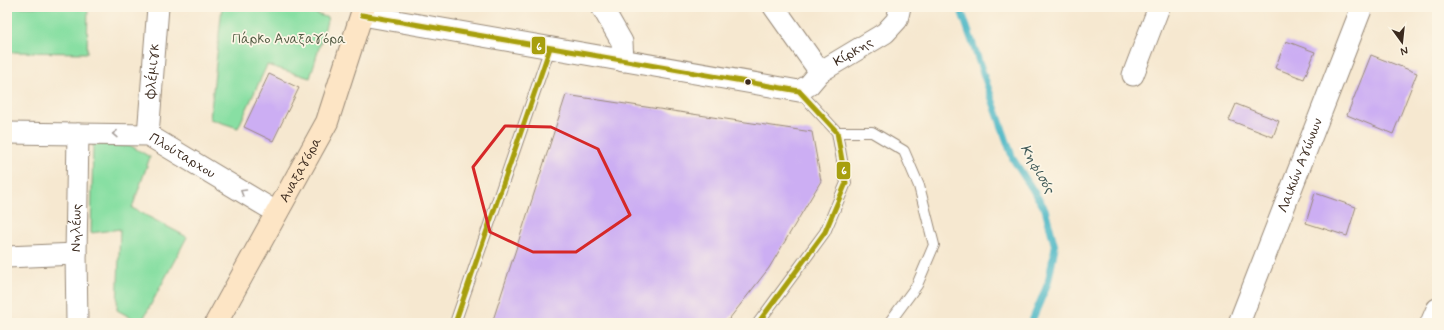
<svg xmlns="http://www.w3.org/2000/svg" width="1444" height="330" font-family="Mynerve,sans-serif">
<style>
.green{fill:#88dfa3;stroke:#628460}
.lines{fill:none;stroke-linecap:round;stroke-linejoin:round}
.stream{stroke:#4bb7c6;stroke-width:7}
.building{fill:#ccaef3}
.service-casing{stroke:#988977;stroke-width:12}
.minor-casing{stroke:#988977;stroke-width:23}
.secondary-casing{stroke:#988977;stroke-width:24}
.service{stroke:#fff;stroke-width:10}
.minor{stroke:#fff;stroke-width:21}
.secondary{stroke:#fde5c5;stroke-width:22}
.bus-1-casing{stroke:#fcf5e5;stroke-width:8}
.bus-1{stroke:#a79f0e;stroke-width:5}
.oneway{stroke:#a79f9a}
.marked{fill:none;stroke:#d62828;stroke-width:3;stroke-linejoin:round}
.bus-dot{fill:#3b2a1e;stroke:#fcf5e5;stroke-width:1.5}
.labels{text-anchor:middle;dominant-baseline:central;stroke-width:3.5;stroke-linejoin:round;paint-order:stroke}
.park-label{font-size:14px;fill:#4e573f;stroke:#fcf5e5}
.street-label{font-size:14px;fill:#3b2a1e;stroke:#fcf5e5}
.water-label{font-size:15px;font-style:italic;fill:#415b59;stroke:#fcf5e5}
.line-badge{stroke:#fcf5e5;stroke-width:1.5}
.badge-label{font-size:11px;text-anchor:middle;font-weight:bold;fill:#fff}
</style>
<rect width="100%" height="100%" fill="#fcf5e5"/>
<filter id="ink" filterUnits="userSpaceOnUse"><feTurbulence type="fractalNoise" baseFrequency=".025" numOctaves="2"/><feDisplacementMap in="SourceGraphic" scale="8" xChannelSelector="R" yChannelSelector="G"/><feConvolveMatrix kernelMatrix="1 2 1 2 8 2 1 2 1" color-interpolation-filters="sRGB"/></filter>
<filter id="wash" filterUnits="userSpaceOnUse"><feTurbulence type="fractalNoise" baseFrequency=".012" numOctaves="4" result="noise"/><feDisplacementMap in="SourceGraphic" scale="16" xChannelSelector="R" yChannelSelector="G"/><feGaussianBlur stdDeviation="0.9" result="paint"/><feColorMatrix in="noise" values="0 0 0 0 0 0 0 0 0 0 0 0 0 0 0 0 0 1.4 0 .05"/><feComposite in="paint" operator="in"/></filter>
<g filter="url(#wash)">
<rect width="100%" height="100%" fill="#f6e8d0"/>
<!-- green -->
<path class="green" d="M7,7H88L87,53L7,52Z
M222,7H298L328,18L310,78L267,65L238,128L210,119Z
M93,144L131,146L150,157L132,208L187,237L141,323L117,310L120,229L91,233Z"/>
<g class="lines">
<!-- stream -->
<path class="stream" d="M960,7L1013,159L1045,209L1055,247L1048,283L1031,323"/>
</g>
<g id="blocks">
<!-- building -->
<path class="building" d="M1286,41L1315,52L1304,79L1275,68Z
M1371,55L1417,73L1393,134L1347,115Z
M269,74L299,88L273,141L244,127Z
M566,95L812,132L821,181L769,268L726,323H492Z
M1236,104L1279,121L1273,137L1229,120Z
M1315,193L1356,207L1347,236L1306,223Z"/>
</g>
</g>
<g filter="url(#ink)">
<use href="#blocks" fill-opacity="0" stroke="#988977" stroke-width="1"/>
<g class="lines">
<defs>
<path id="service" d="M837,132H872L904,151L919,186L934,245L917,285L889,323
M455,323L550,48
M758,323L825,232L846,183L837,132L799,91"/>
<g id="minor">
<path d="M602,7L622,42L623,61"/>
<path d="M774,7L820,72"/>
<path id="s1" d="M362,15L799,91L809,85L820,72L885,33L897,20L900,7"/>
<path d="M1133,75L1159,7"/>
<path id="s2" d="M7,133L148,135L276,212"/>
<path id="s3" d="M148,135L158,7"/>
<path d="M7,257L76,254"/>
<path id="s4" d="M77,323L76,254L78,134"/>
<path id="s5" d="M1239,323L1362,7"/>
<path d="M1431,323L1437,309"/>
</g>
<g id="secondary">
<path id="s6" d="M216,323L327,122L364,7"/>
</g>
</defs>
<!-- service casing -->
<use href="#service" class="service-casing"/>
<!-- minor casing -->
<use href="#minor" class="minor-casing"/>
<!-- secondary casing -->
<use href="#secondary" class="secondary-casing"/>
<!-- service -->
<use href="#service" class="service"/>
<!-- minor -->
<use href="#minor" class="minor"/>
<!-- secondary -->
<use href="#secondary" class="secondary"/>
<defs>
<path id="bus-1" d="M362,15L799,91L837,132L846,183L825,232L758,323
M455,323L550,48"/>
</defs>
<!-- bus-1 casing -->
<use href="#bus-1" class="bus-1-casing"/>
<!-- bus-1 -->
<use href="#bus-1" class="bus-1"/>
</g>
<!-- one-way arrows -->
<defs><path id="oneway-chevron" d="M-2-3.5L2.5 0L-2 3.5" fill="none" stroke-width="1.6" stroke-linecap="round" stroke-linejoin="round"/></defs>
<g class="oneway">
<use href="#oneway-chevron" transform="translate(115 134) rotate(-179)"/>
<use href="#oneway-chevron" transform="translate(243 192) rotate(-149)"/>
</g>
</g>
<!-- marked area -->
<path class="marked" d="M505,126L551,127L598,149L630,215L576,252H533L490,232L473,167Z"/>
<!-- markers -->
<circle class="bus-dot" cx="748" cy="82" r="3.5"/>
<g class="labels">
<!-- park labels -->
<g class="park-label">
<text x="289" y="39">Πάρκο Αναξαγόρα</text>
</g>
<!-- street labels -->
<g class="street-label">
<text stroke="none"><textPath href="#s1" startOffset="511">Κίρκης</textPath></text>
<text stroke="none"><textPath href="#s3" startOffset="64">Φλέμιγκ</textPath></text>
<text stroke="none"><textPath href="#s2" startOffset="181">Πλούταρχου</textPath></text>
<text stroke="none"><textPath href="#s5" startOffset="169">Λαικών Αγώνων</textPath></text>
<text stroke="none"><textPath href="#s6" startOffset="175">Αναξαγόρα</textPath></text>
<text stroke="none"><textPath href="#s4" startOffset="95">Νηλέως</textPath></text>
</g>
<!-- water labels -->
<g class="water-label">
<text transform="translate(1037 169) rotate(60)">Κηφισός</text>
</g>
</g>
<g class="line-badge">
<rect x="531" y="36" width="15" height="19" rx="4" fill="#a79f0e"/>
<rect x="836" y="161" width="15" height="19" rx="4" fill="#a79f0e"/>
</g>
<g class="badge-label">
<text x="539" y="50">6</text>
<text x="844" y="174">6</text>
</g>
<!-- margin -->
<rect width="1444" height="330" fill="none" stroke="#fcf5e5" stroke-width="24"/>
<!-- north arrow -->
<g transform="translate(1402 42) rotate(165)" stroke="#fcf5e5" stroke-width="3" paint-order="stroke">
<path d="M0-3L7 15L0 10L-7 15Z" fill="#3b2a1e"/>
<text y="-6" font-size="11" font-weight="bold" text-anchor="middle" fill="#3b2a1e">N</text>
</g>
</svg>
